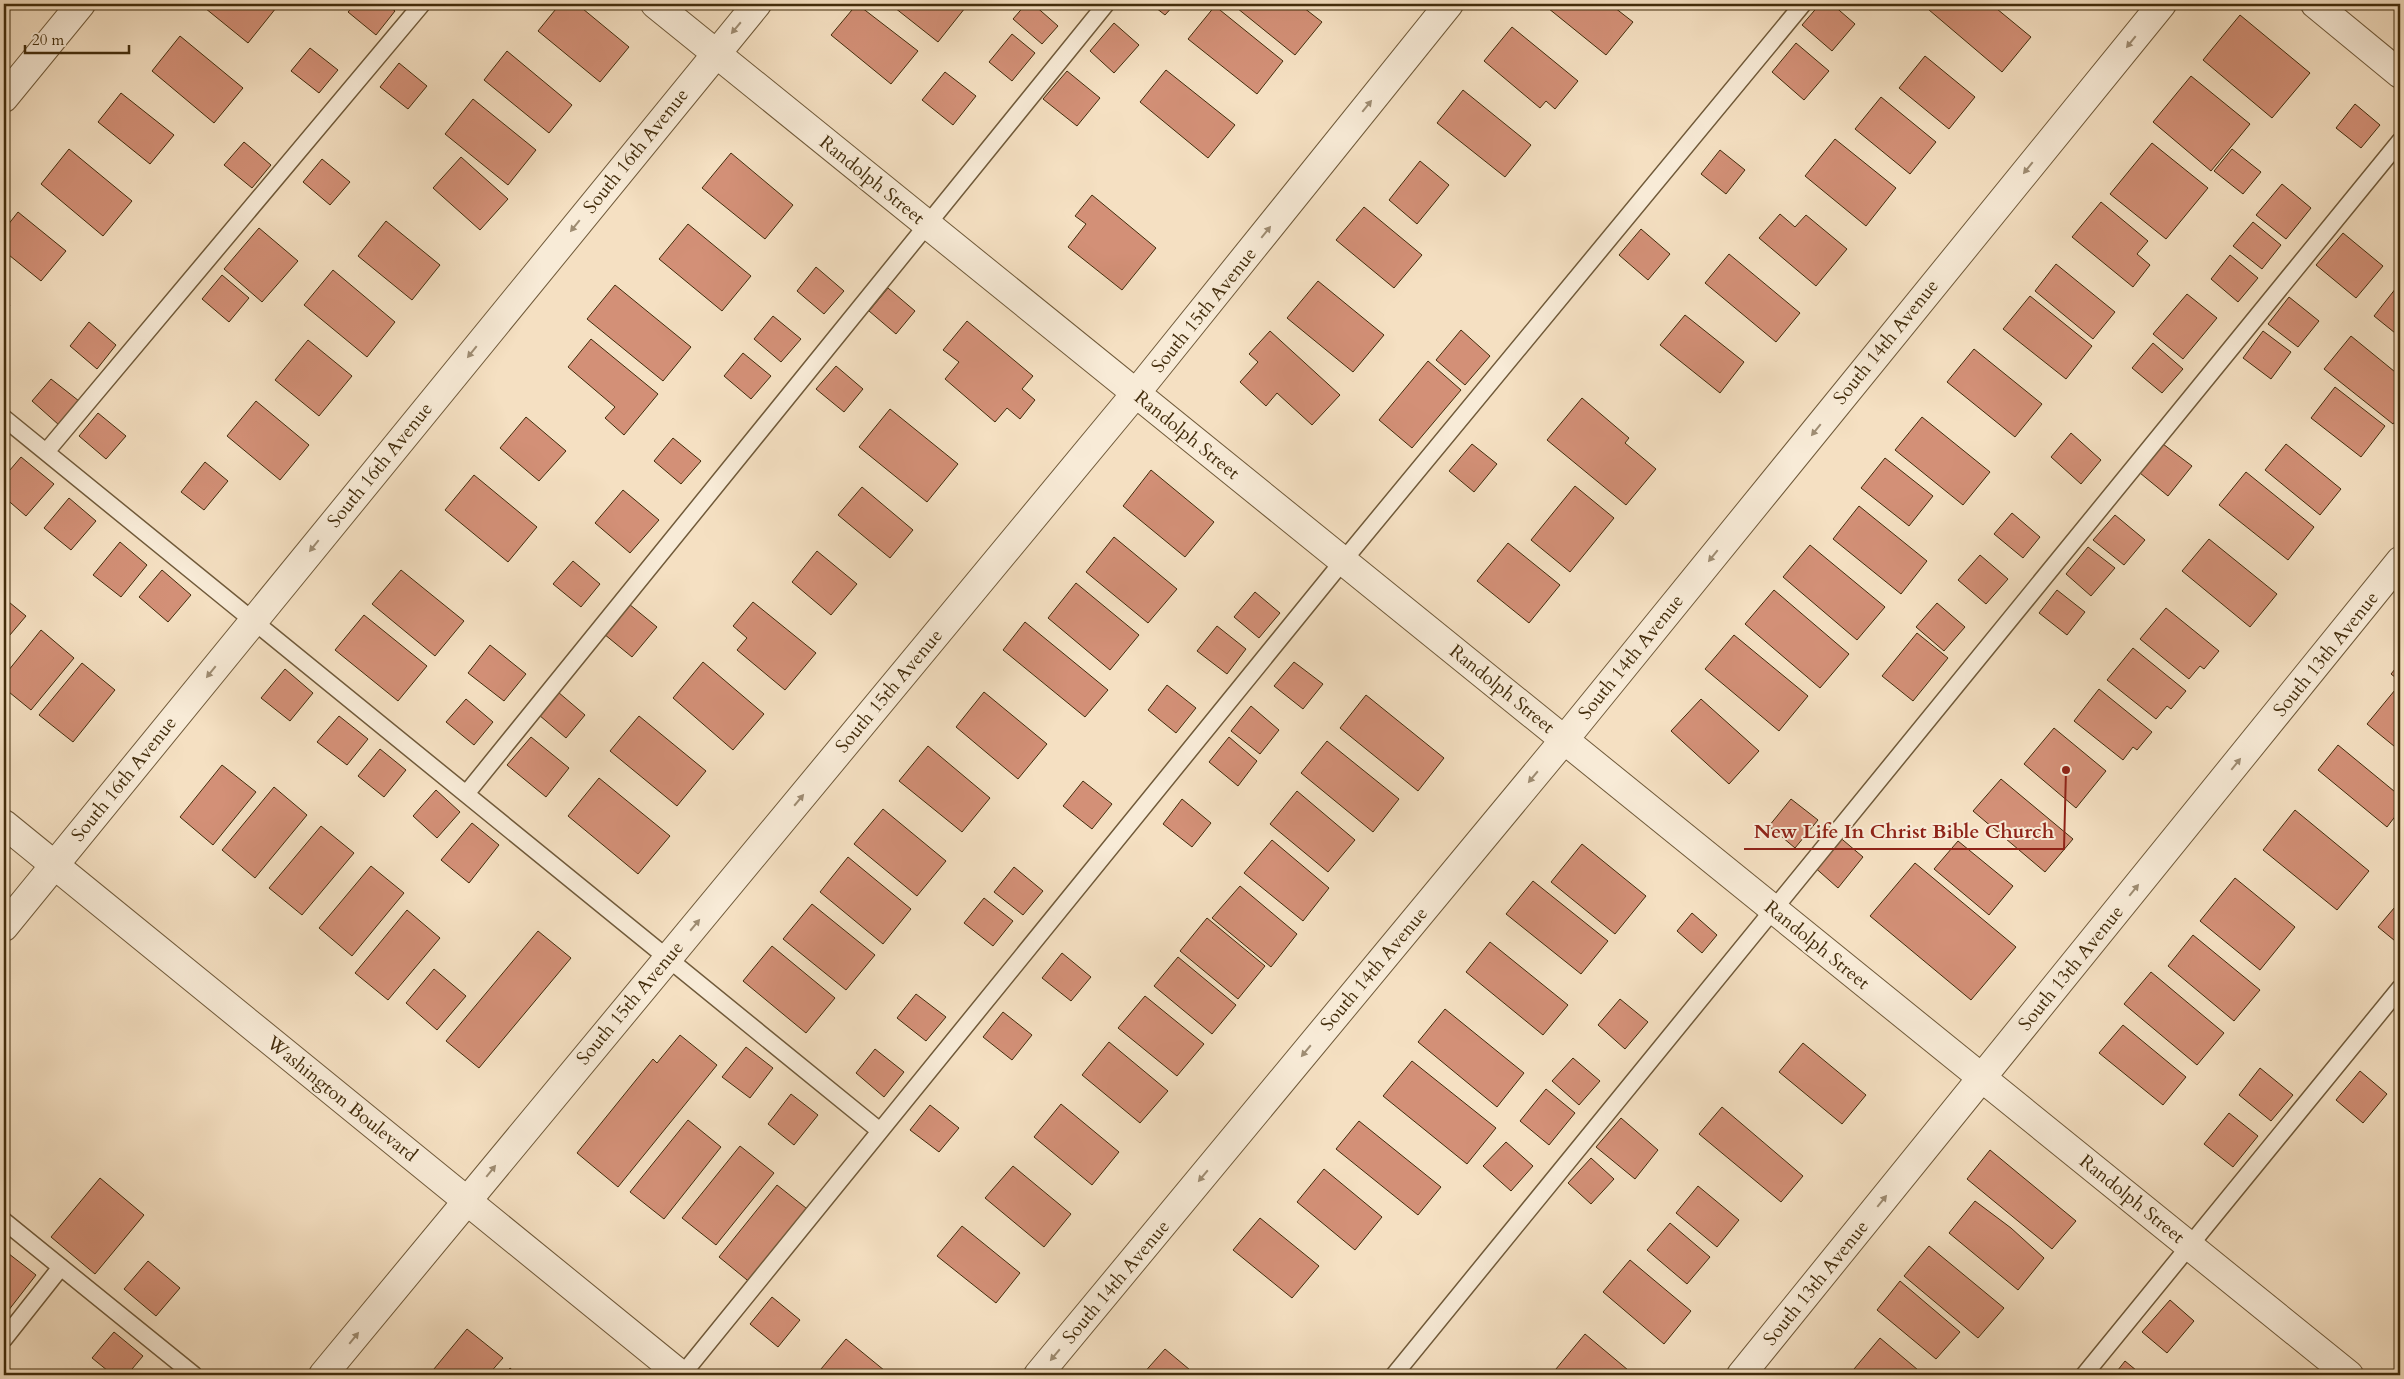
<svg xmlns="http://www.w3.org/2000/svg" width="2404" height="1379" font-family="Cardo,serif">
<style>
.building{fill:#d39077;stroke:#432d0c}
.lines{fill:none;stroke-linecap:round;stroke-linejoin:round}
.service-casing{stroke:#705a3a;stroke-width:19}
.minor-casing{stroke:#705a3a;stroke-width:30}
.tertiary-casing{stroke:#705a3a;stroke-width:30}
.service{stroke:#f8ebd7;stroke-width:16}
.minor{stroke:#f8ebd7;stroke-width:28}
.tertiary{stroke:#f8ebd7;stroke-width:28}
.oneway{fill:#9e8c72}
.labels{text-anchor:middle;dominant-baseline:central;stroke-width:4;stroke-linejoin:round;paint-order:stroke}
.street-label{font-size:19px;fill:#432d0c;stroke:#f8ebd7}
.leader{fill:none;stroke:#8f2418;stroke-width:2}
.callout-dot{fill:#8f2418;stroke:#f8ebd7;stroke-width:2}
.callout-label{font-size:20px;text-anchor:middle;font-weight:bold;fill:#8f2418;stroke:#f8ebd7;stroke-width:4;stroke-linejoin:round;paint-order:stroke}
</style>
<rect width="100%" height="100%" fill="#f5e0c2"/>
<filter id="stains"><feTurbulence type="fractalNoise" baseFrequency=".004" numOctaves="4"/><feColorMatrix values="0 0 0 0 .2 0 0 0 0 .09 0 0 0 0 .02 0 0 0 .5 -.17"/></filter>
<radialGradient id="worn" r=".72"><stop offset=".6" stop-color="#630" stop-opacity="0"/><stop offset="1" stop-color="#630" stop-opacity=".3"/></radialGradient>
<!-- building -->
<path class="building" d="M200,4H270L276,8L248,43Z
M355,4H386L395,11L376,35L348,12Z
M560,4H577L629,47L600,82L538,31Z
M857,4L918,51L891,84L831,35Z
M890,4H959L965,8L938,42Z
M1026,4H1033L1058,26L1042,44L1013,19Z
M1151,4H1175L1165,15Z
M1232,4H1299L1322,22L1295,55Z
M1543,4H1610L1633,22L1606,55Z
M1820,4H1832L1855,24L1832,51L1802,25Z
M1922,4H1991L2031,37L2002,72Z
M1215,6L1283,61L1257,94L1188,39Z
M2240,15L2310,73L2272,118L2203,60Z
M1114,23L1139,45L1114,73L1090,51Z
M1512,27L1578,81L1555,109L1546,101L1540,108L1484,61Z
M1012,34L1035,53L1012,81L989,62Z
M180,36L243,88L214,123L152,71Z
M1796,43L1829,71L1804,100L1772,72Z
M310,48L338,70L319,93L291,71Z
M507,51L572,105L549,133L484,80Z
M1925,56L1975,97L1949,129L1899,88Z
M399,63L427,86L408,109L380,87Z
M1166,70L1235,125L1208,158L1140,102Z
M1067,71L1100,98L1077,126L1043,99Z
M945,72L976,96L953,125L922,100Z
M2191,76L2250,124L2211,171L2153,122Z
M1463,90L1531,145L1505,177L1437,123Z
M121,93L174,135L150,164L98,122Z
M1881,97L1936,142L1910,174L1855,129Z
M473,99L536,150L508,185L445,134Z
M2355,104L2380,125L2361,148L2336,128Z
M1835,139L1896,188L1866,226L1805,176Z
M244,142L271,165L252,188L224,165Z
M2152,143L2208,188L2166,239L2110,194Z
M69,149L132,201L103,236L41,184Z
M2232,149L2261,172L2243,194L2214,171Z
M1720,150L1745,170L1726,194L1701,174Z
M731,153L793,205L765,239L702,188Z
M461,157L508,199L480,230L433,188Z
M322,159L350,182L330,205L303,182Z
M1420,161L1449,185L1417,224L1389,200Z
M2282,184L2311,208L2286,239L2256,215Z
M1092,195L1156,248L1122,290L1068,247L1086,224L1075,216Z
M2101,202L2148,241L2137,254L2150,265L2133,287L2072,237Z
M1364,207L1422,255L1394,288L1336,240Z
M18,212L66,251L41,281L4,251V230Z
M1780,214L1795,227L1806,215L1847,249L1816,286L1759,238Z
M386,221L440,265L412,300L358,256Z
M2253,222L2281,245L2262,269L2233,246Z
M688,224L751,276L722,311L659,259Z
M259,228L298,261L262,302L224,269Z
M1641,229L1670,254L1648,280L1619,255Z
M2343,233L2383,266L2356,298L2316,265Z
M1729,254L1800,313L1776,342L1705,283Z
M2230,255L2258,278L2238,302L2211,279Z
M2056,264L2115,312L2093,339L2035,291Z
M816,267L844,291L824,314L797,291Z
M333,270L395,322L367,357L304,305Z
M222,275L249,298L229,322L202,299Z
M1318,281L1384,335L1353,372L1287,318Z
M2400,283V337L2374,316Z
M615,285L691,347L663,381L587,319Z
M888,288L915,311L896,334L869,311Z
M2187,294L2217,318L2183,359L2153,334Z
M2030,296L2092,346L2066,379L2003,329Z
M2289,297L2319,321L2298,347L2268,324Z
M4,300L10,305L4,313Z
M1685,315L1744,362L1720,393L1660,345Z
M773,316L801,339L781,362L754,339Z
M967,321L1033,376L1022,389L1035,400L1020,419L1007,408L995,422L945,379L959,362L943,350Z
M89,322L116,345L97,369L70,346Z
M1461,330L1490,356L1465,385L1436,360Z
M1270,331L1340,395L1312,425L1277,393L1266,406L1240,382L1258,362L1249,354Z
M2263,331L2291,352L2271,379L2243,358Z
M2351,336L2400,376V415L2393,424L2324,369Z
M591,339L658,394L624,435L605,418L615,407L568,367Z
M308,340L352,376L319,416L275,380Z
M2153,343L2183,369L2162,393L2132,368Z
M1974,349L2042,404L2015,437L1947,382Z
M743,353L771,376L751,399L724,376Z
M1428,361L1461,390L1412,448L1379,420Z
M836,366L863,389L844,412L816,389Z
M51,379L79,401L59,425L32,401Z
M2335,387L2385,426L2361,457L2311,418Z
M1582,398L1629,438L1625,443L1656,469L1626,505L1547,440Z
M256,401L309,445L280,480L227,436Z
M890,409L958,464L927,502L859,447Z
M98,413L126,436L106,459L79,436Z
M526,417L566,451L539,481L500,448Z
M1922,417L1990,472L1963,505L1895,450Z
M2071,433L2101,460L2081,484L2051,457Z
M673,438L701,461L681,484L654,461Z
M1472,444L1497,464L1474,492L1449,471Z
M2163,444L2192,466L2168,496L2140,473Z
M2286,444L2341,489L2320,515L2265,470Z
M21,457L54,484L26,516L4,497V477Z
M1885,458L1933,496L1909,526L1861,488Z
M205,462L228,481L204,510L181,492Z
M1151,470L1214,522L1185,557L1123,506Z
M2246,472L2314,527L2288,560L2219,505Z
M474,475L537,527L508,562L445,510Z
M1575,486L1614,518L1570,572L1531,540Z
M862,487L913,530L890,558L838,515Z
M623,490L659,520L630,553L595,523Z
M69,498L96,521L71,550L44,528Z
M1859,506L1927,561L1901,594L1833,539Z
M2012,513L2040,537L2023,558L1994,534Z
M2115,515L2145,540L2124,565L2093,540Z
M1114,537L1177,589L1148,623L1086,572Z
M2209,539L2277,594L2250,627L2182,571Z
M120,542L147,565L121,597L93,575Z
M1508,543L1560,585L1529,623L1477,581Z
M1810,545L1885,607L1857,640L1783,577Z
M2088,547L2115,568L2091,596L2066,574Z
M817,551L857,584L831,615L792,582Z
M1980,555L2008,579L1986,604L1958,580Z
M573,561L600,584L581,607L553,584Z
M162,570L191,595L168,622L139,597Z
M401,570L464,621L435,656L372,604Z
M1076,583L1139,635L1110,670L1048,618Z
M1774,590L1849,654L1820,688L1745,624Z
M2057,590L2085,612L2067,635L2039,613Z
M1255,592L1280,613L1259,638L1234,617Z
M4,598L26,616L4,642Z
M753,602L816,653L785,690L737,650L747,638L733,626Z
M1937,603L1965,627L1944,651L1916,627Z
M629,604L657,627L632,657L604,634Z
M2166,608L2219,651L2204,669L2200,666L2189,679L2140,639Z
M364,615L427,666L398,701L335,650Z
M1025,622L1108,690L1085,717L1003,650Z
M1217,626L1246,649L1227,674L1197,651Z
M41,630L74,658L31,710L4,688V676Z
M1917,633L1948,658L1913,701L1882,676Z
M1734,635L1808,696L1779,731L1705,669Z
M490,645L526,674L504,701L468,673Z
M2133,648L2186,691L2171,709L2167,706L2156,719L2107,680Z
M703,662L764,714L733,750L673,698Z
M1294,662L1323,684L1303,709L1274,686Z
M82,663L115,690L73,742L39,715Z
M2400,663V681L2391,674Z
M285,669L313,693L290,721L261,698Z
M1167,685L1196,708L1176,733L1148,710Z
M2099,689L2152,732L2137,750L2133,747L2123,760L2074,721Z
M2395,690L2400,695V751L2367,724Z
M558,692L585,715L566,738L539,715Z
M984,692L1047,744L1018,779L956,727Z
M1366,695L1444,758L1418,791L1340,728Z
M466,699L493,722L474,745L446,722Z
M1701,699L1759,751L1729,784L1671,731Z
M1251,706L1279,730L1260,754L1231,731Z
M339,716L368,739L347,765L317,742Z
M639,716L706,771L677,806L610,751Z
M2054,728L2106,771L2076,808L2024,764Z
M531,737L569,768L546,797L507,765Z
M1229,737L1257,761L1238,786L1209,762Z
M1327,741L1399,799L1373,832L1301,773Z
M2338,745L2400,796V810L2387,827L2318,770Z
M928,746L990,798L962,832L899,781Z
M380,749L406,770L384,797L358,776Z
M222,765L256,792L213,845L180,817Z
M599,778L670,836L638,874L568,816Z
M2001,779L2073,839L2045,872L1973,811Z
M1083,781L1112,804L1092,829L1063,806Z
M274,787L307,815L255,878L222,850Z
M436,790L460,812L437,838L413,816Z
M1297,791L1355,840L1328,872L1270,824Z
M1182,799L1211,823L1192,847L1163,824Z
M1791,799L1818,820L1795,848L1769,826Z
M883,809L946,861L917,896L854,844Z
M2295,810L2369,871L2337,910L2263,850Z
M472,823L499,845L469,883L441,860Z
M321,826L354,853L302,915L269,888Z
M1837,835L1863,857L1838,888L1812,865Z
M1272,840L1329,888L1303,921L1244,873Z
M1958,841L2013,886L1989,915L1934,869Z
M1582,844L1646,896L1615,934L1551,882Z
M848,857L911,909L883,944L820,892Z
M1915,863L2016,947L1971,1000L1870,916Z
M371,866L404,893L352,956L319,928Z
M1014,867L1043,891L1023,915L994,892Z
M2235,878L2295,927L2260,970L2200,921Z
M1533,881L1608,941L1581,974L1506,914Z
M1240,886L1297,934L1271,967L1212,918Z
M984,898L1013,921L993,946L964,923Z
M2400,901V945L2378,927Z
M812,904L875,955L846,990L783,939Z
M407,910L440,938L388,1000L355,973Z
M1692,913L1717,935L1702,953L1677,931Z
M1207,918L1265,966L1238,999L1180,951Z
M538,931L571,958L479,1068L446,1041Z
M2193,935L2260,990L2234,1021L2168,966Z
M1490,942L1568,1005L1543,1035L1466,972Z
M772,946L835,998L806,1033L743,981Z
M1062,953L1091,977L1071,1001L1042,978Z
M1178,957L1236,1005L1212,1034L1154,986Z
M434,969L466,996L437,1030L406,1003Z
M2151,972L2224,1033L2197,1065L2124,1004Z
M916,994L946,1017L926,1041L897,1018Z
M1145,996L1204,1044L1177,1076L1118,1028Z
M1620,999L1648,1022L1625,1049L1598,1025Z
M1445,1009L1524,1073L1497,1107L1418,1042Z
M1003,1012L1032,1035L1012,1060L983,1037Z
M2123,1025L2186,1077L2163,1105L2099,1053Z
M680,1035L717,1065L618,1187L577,1153L653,1059L657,1063Z
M1109,1042L1168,1091L1140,1123L1082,1075Z
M1803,1043L1866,1095L1842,1124L1779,1072Z
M746,1047L773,1068L750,1098L722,1077Z
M875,1049L904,1072L884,1097L856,1073Z
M1573,1058L1600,1081L1579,1105L1552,1081Z
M1412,1061L1496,1128L1467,1164L1383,1096Z
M2260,1068L2293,1095L2271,1121L2239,1095Z
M2360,1071L2387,1094L2363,1123L2336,1100Z
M1546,1089L1575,1113L1549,1145L1520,1121Z
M791,1094L818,1115L794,1145L768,1124Z
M1061,1104L1119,1152L1092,1185L1034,1137Z
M930,1105L959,1128L939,1152L910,1130Z
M1722,1107L1803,1176L1781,1202L1699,1134Z
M2229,1113L2258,1136L2233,1167L2204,1144Z
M1621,1118L1658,1150L1635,1179L1596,1147Z
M688,1120L721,1147L664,1219L630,1192Z
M1359,1121L1441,1187L1418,1215L1336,1149Z
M1506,1142L1533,1166L1511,1191L1483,1166Z
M740,1146L774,1173L716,1245L682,1218Z
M1990,1150L2076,1221L2052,1249L1967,1179Z
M1591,1158L1614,1179L1591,1204L1568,1183Z
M1013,1166L1071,1214L1044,1247L985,1198Z
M1324,1169L1382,1217L1355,1250L1297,1202Z
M100,1178L144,1215L95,1274L51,1237Z
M777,1185L811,1212L752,1284L719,1257Z
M1698,1186L1739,1220L1717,1247L1676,1213Z
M1975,1201L2011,1228L2044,1258L2018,1290L1949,1233Z
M1260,1218L1319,1266L1292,1298L1233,1250Z
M1670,1223L1710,1257L1687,1284L1647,1250Z
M962,1226L1020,1273L996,1303L937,1256Z
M1929,1246L2004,1308L1978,1338L1904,1276Z
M4,1250L36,1275L8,1311L4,1307Z
M1630,1260L1691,1311L1664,1344L1603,1292Z
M148,1261L180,1288L156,1316L124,1289Z
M1900,1281L1960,1332L1936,1359L1877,1310Z
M772,1297L800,1320L778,1347L750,1324Z
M2170,1300L2194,1321L2167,1353L2142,1332Z
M467,1329L503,1358L488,1375H429Z
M114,1332L143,1356L127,1375H113L92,1358Z
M1585,1334L1634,1375H1551Z
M1880,1338L1924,1375H1849Z
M846,1339L890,1375H816Z
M1165,1349L1196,1375H1142Z
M2125,1361L2142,1375H2114Z
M510,1368L518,1375H504Z"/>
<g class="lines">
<defs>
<path id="service" d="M4,418L880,1131
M46,452L422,4
M466,794L1106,4
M4,1221L194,1375
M4,1339L61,1267
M682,1375L1343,561L1803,4
M1394,1375L2400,141
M2084,1375L2400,988"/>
<path id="minor" d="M655,4L2349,1375
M2315,4L2400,74
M4,98L81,4
M4,927L757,4
M323,1375L1136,393L1449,4
M1038,1375L1564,740L2162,4
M1741,1375L2400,561"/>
<path id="tertiary" d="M4,824L681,1375"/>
</defs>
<!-- service casing -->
<use href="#service" class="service-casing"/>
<!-- minor casing -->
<use href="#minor" class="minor-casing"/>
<!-- tertiary casing -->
<use href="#tertiary" class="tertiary-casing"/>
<!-- service -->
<use href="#service" class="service"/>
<!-- minor -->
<use href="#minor" class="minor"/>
<!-- tertiary -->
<use href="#tertiary" class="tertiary"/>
</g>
<!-- one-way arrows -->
<defs><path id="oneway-solid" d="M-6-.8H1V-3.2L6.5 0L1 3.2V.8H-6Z" transform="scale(1.25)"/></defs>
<g class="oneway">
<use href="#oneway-solid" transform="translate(736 28) rotate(130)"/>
<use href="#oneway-solid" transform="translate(2131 42) rotate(129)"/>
<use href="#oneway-solid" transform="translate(1367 106) rotate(-51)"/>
<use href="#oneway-solid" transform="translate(2028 168) rotate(129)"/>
<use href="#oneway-solid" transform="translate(575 226) rotate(129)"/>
<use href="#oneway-solid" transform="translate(1266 232) rotate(-51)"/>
<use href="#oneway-solid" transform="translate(472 352) rotate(129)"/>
<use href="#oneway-solid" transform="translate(1816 430) rotate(129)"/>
<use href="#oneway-solid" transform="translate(314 546) rotate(129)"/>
<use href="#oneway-solid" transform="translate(1713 556) rotate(129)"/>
<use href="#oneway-solid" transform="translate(211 672) rotate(129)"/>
<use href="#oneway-solid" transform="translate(2236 764) rotate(-51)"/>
<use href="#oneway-solid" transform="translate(1533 777) rotate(130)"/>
<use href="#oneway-solid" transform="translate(799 800) rotate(-50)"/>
<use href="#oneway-solid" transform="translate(2134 890) rotate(-51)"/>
<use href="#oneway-solid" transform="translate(695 925) rotate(-50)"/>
<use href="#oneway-solid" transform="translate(1306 1051) rotate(130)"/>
<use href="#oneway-solid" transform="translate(491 1171) rotate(-51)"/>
<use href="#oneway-solid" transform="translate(1203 1176) rotate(130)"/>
<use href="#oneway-solid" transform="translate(1882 1201) rotate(-51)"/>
<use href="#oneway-solid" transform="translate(354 1338) rotate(-51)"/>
<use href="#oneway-solid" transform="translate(1055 1355) rotate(130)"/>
</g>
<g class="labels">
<!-- street labels -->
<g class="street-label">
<text transform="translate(636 151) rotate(-51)">South 16th Avenue</text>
<text transform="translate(872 180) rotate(39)">Randolph Street</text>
<text transform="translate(1204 310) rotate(-51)">South 15th Avenue</text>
<text transform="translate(1886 342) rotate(-51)">South 14th Avenue</text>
<text transform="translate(1187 435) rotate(39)">Randolph Street</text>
<text transform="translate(380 465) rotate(-51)">South 16th Avenue</text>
<text transform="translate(2326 654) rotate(-51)">South 13th Avenue</text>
<text transform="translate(1631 657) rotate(-51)">South 14th Avenue</text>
<text transform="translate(1502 689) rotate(39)">Randolph Street</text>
<text transform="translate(889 691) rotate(-50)">South 15th Avenue</text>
<text transform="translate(124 779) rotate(-51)">South 16th Avenue</text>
<text transform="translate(1817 945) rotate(39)">Randolph Street</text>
<text transform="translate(2071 968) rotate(-51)">South 13th Avenue</text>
<text transform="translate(1374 969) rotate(-50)">South 14th Avenue</text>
<text transform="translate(630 1003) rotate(-50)">South 15th Avenue</text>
<text transform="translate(342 1099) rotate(39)">Washington Boulevard</text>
<text transform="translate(2132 1199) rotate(39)">Randolph Street</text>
<text transform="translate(1116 1282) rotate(-50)">South 14th Avenue</text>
<text transform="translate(1816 1283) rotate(-51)">South 13th Avenue</text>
</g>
</g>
<!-- callouts -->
<path class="leader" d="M2066 770L2064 849H1744"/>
<circle class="callout-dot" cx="2066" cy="770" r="5"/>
<g class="callout-label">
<text x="1904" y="838">New Life In Christ Bible Church</text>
</g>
<!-- margin -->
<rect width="2404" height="1379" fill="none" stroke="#f5e0c2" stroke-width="20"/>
<rect x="5" y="5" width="2394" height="1369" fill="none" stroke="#432d0c" stroke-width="2.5"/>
<rect x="10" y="10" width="2384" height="1359" fill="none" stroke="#432d0c"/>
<!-- scale -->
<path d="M25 45v8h104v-8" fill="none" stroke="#432d0c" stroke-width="2.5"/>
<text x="32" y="45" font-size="15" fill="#432d0c" stroke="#f8ebd7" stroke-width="4" paint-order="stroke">20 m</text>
<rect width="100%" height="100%" filter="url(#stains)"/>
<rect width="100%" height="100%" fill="url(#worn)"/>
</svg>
